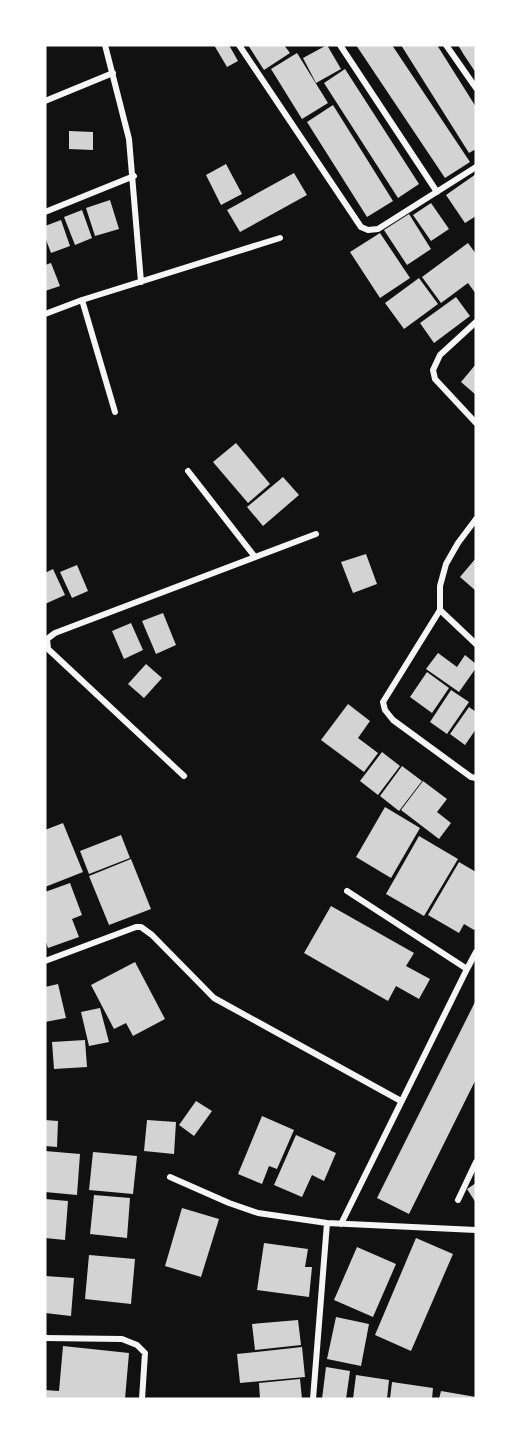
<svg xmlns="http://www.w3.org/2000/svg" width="521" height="1444" font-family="Overpass,sans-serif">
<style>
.building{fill:#d3d3d3}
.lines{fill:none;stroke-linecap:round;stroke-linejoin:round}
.minor{stroke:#f5f5f5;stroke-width:6}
</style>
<rect width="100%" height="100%" fill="#111"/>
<!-- building -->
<path class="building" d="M214,45H229L238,61L227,67Z
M248,45H284L290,53L264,70Z
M327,45L341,69L316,83L303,58Z
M356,45H392L470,162L445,178Z
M401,45H437L476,107V149L469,153Z
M458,45H476V73L464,55Z
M297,53L328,103L302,119L271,69Z
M345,69L419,184L398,198L324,83Z
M333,105L393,201L367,217L307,122Z
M69,131L93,132V150L69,149Z
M226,164L242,194L221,205L206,175Z
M294,173L307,195L240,232L227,210Z
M476,174V216L465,223L446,195Z
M110,200L119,229L95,236L86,208Z
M431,203L449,229L431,241L413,215Z
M82,210L92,238L75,245L64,217Z
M409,214L431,249L407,265L384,230Z
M61,220L70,246L51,253L45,237V226Z
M380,233L410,278L380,298L350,252Z
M468,243L476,254V294L468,283L441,303L422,277Z
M51,263L60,286L45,291V265Z
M419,278L438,304L404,329L385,303Z
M456,297L470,316L434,343L420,323Z
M476,364V395L461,382Z
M236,443L270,484L248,503L213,462Z
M283,477L299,495L263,526L247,507Z
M366,554L377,584L353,593L341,562Z
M476,558V591L460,577Z
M77,565L88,591L72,598L60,572Z
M53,569L65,595L45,604V573Z
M163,613L176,645L156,654L142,621Z
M131,623L143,650L124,659L112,631Z
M438,653L457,667L465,655L476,664V668L459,692L426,669Z
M146,664L162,678L144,698L128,684Z
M427,672L449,688L432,713L410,697Z
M451,690L469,702L447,734L430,722Z
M348,704L370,721L358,738L378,753L364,772L321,740Z
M469,707L476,712V729L465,745L450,734Z
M382,752L400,766L378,795L360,781Z
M402,766L422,781L399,811L380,796Z
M423,781L447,799L437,812L451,823L439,839L401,810Z
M385,807L420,828L391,878L356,857Z
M63,823L83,872L45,887V830Z
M121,835L130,858L89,874L80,851Z
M419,836L458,859L424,916L386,894Z
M131,859L151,909L109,925L89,876Z
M459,862L476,872V927L474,930L464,924L459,933L428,915Z
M70,883L82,915L72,919L79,937L48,948L45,939V892Z
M331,906L414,953L406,966L430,979L419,999L396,986L388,1001L304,953Z
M135,962L165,1019L133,1036L126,1023L114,1029L91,985Z
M58,984L66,1018L45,1022V987Z
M476,1000V1079L409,1214L377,1198Z
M100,1008L109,1042L89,1046L81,1012Z
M85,1040L87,1067L54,1069L52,1042Z
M196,1101L212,1111L194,1136L179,1125Z
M262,1116L294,1130L277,1169L269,1166L262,1184L238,1174Z
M45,1120L58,1121L57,1147L45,1146Z
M147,1120L176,1122L174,1154L144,1151Z
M296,1135L336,1153L324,1181L312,1175L302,1197L274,1185Z
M45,1151L80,1154L77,1195L45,1192Z
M93,1152L137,1156L133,1194L89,1190Z
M476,1183V1203L467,1189Z
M94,1195L130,1198L127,1238L90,1234Z
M45,1199L68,1201L65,1240L45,1238Z
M182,1208L219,1219L201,1277L165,1266Z
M416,1238L453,1254L411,1351L375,1335Z
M264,1243L308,1249L305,1267H312L309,1297L257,1290Z
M357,1247L396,1264L373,1317L334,1300Z
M89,1255L135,1259L131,1304L85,1299Z
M45,1276L74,1278L71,1316L45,1313Z
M336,1317L369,1324L361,1366L327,1359Z
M298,1320L301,1345L255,1350L252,1324Z
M63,1346L129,1353L125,1399H45V1390L59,1391Z
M302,1347L305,1377L240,1383L237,1354Z
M326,1367L350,1371L346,1399H322Z
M356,1375L389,1380L387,1399H353Z
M300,1379L302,1399H260L259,1383Z
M392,1382L433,1388L432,1399H390Z
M441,1391L476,1397V1399H439Z"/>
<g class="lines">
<!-- minor -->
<path class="minor" d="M105,45L129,139L141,282
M239,45L361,227L368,230L378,229L476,167
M340,45L437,192
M446,45L476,88
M45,101L113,73
M45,212L134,176
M82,300L115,412
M45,314L82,300L280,238
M476,322L440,355L433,370L435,379L476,423
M188,471L255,557
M476,519L458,543L446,564L440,586V610L383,702L385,710L393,720L471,777L476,778
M440,610L476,644
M184,776L48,649L47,639L55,633L316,534
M45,961L136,927H141L152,935L214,998L401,1101
M467,969L476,952
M170,1177L229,1203L258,1213L327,1223L476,1230
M458,1200L476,1162
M341,1224L467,969L347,891
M45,1338L122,1339L137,1345L145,1353L142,1399
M313,1399L327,1223"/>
</g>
<!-- border -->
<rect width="521" height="1444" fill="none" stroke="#ffffff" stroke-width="93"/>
</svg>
